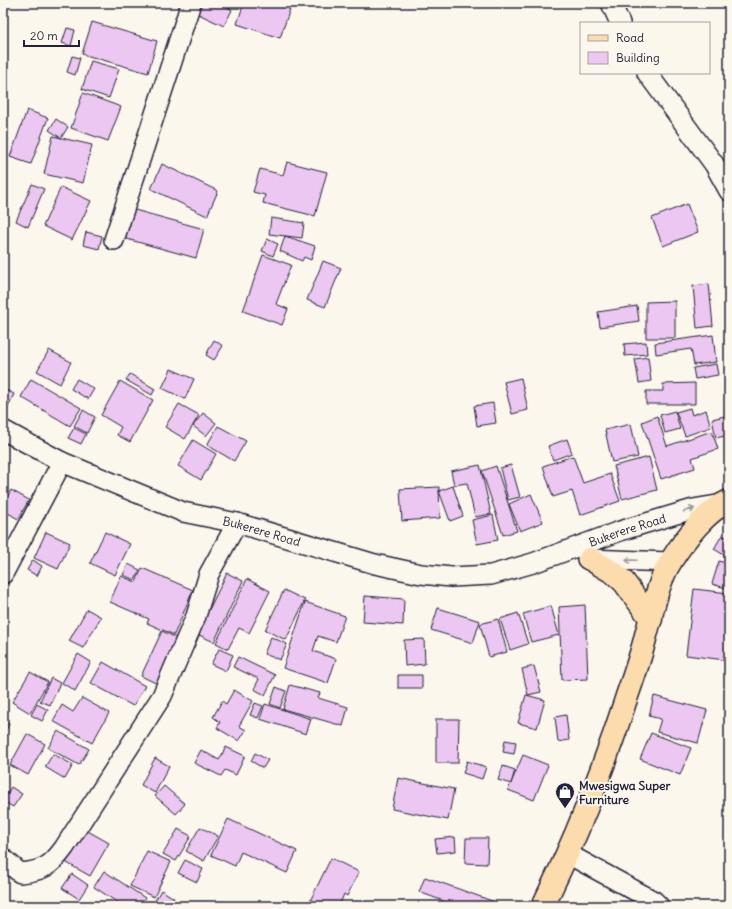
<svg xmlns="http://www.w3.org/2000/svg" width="732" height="909" font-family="Delius,sans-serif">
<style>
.building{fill:#ecc7f1;stroke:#22223b}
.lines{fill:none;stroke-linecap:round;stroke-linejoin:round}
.minor-casing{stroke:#22223b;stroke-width:22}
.major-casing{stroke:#22223b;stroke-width:25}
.minor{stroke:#fbf7ec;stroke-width:19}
.major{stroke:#fcdcac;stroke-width:22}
.oneway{stroke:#99979c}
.labels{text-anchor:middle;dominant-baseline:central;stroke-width:4;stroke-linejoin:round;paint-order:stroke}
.street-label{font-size:12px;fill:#22223b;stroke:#fbf7ec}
.poi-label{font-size:12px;font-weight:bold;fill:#22223b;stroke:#fbf7ec;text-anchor:start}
</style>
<rect width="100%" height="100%" fill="#fbf7ec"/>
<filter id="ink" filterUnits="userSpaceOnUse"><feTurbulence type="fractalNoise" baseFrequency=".025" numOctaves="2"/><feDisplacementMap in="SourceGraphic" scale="8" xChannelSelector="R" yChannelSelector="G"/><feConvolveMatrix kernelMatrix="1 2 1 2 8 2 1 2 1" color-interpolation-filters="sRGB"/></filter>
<g filter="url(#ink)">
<!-- building -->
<path class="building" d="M198,3H229L227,7L232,10L224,26L194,12Z
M244,3H272L290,9L280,38L237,24Z
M92,22L157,41L148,73L82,54Z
M67,28L75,30L71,46L62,43Z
M72,56L80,58L75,75L67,72Z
M91,61L119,69L109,98L82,89Z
M83,93L121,107L108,141L71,128Z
M27,110L48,118L31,164L10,157Z
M56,119L68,127L61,138L49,130Z
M53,136L92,145L83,183L44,174Z
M287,162L327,172L315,216L263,203L265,195L253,192L260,169L283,175Z
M162,164L218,191L207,216L151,189Z
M32,184L44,189L28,227L16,221Z
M61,187L91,201L72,240L43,226Z
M687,204L698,232L663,246L652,218Z
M131,209L204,229L196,258L123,238Z
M271,218L304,223L302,238L269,234Z
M86,232L102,236L99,249L83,245Z
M285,236L315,246L311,260L304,257L302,261L280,251Z
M267,239L278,244L273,256L262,251Z
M263,255L291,265L276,304L288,309L282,325L243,311Z
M323,261L341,268L325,307L307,300Z
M709,284L713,326L697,328L693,286Z
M675,301V338H646V302Z
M637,306L639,321L600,327L598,312Z
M713,335L716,362L694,365L691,349L656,354L655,343Z
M214,340L223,346L214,360L206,355Z
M646,342L647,354L625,356L624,344Z
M49,350L71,362L60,384L37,371Z
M648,357L651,381L639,383L635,359Z
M716,364L718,375L695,379L693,368Z
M171,369L194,379L185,399L162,388Z
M130,374L155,389L152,395L126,380Z
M521,378L528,410L512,414L504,382Z
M31,379L81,408L70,426L21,397Z
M77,379L94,389L88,399L71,389Z
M120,381L153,400L130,442L117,435L121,427L101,415Z
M695,383V404H646V391H663V384Z
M6,390L14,394L7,409L3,407V396Z
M493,403L496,423L477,426L474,406Z
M179,404L199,415L185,439L165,427Z
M690,408L692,415L706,410L711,427L685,436L676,412Z
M83,410L95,417L87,433L74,426Z
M675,411L680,429L665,433L660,415Z
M203,413L216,423L206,436L193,426Z
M729,415V435L716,438L712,419Z
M657,416L667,446L712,431L718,449L692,458L695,468L661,479L642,422Z
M631,424L638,457L612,462L605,430Z
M218,426L246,441L234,461L207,445Z
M74,428L86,434L81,444L68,438Z
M567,439L572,453L553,460L548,446Z
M193,440L216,454L201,480L178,466Z
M573,456L583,483L610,474L620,501L580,515L572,491L553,497L543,466Z
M649,457L657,490L622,499L614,466Z
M480,465L491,514L475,517L467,483L454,485L451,471Z
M511,465L520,497L508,500L500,468Z
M496,466L517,531L503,535L482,471Z
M453,486L463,516L450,521L439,491Z
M439,487L440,518L402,521L400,489Z
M11,490L29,500L18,519L3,510V504Z
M531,494L543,522L520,531L509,504Z
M493,515L498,540L477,544L472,520Z
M46,532L70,543L58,569L34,558Z
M105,532L130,544L115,575L90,563Z
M722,535L729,539V558L714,549Z
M33,560L42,566L37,576L27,570Z
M719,561L729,564V589L712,584Z
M128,564L140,570L135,580L123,575Z
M142,568L193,590L174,635L147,623L149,619L110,602L121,576L136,582Z
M227,573L243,581L214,642L197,634Z
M247,579L270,591L249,633L239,628L228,649L216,643Z
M694,589L729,593V628L725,660L686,655Z
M284,590L305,600L286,640L265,630Z
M365,596L404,599L403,625L363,622Z
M305,602L345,616L336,642L318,636L313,651L336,659L328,683L283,668Z
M585,605L588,679L562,680L559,607Z
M551,606L559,635L531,642L523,614Z
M438,608L480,621L473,643L431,630Z
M87,609L101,617L83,648L69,641Z
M518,613L528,644L510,650L500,619Z
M498,619L507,652L489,657L480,624Z
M162,631L181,640L160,685L141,676Z
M271,637L287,644L280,660L264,654Z
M424,639L425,664L405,666L404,640Z
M219,649L233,655L226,671L211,664Z
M78,654L91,662L75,691L62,683Z
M238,657L275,675L265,695L254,689L259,679L233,667Z
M103,662L145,686L133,706L91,683Z
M534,666L541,692L528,695L522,669Z
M30,672L48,682L30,713L12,702Z
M398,675H422V688H398Z
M51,678L60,683L50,705L40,701Z
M290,685L320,693L318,698L348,707L343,726L283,709Z
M276,687L286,691L280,708L270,704Z
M234,690L253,701L239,726L246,730L239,741L217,728L220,722L213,717L222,701L226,704Z
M526,695L545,700L537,728L518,723Z
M654,696L707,710L698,743L657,732L661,719L649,716Z
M82,698L109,713L92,743L53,721L62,705L73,712Z
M255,703L263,706L258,718L250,715Z
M37,704L48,710L42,721L31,715Z
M265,704L311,719L306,734L260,719Z
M566,715L569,740L558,742L555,717Z
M436,719H459L458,763H436Z
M3,721L9,724L3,736Z
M58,731L89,749L79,765L48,748Z
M651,733L691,748L680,775L640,759Z
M27,734L45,744L28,775L10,765Z
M505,740L516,742L514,754L503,752Z
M226,747L245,756L236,775L225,770L221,776L194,763L201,750L219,760Z
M255,753L268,760L263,768L251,761Z
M53,754L73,765L65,779L45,767Z
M523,755L548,765L534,800L508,790Z
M155,758L169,766L155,793L141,785Z
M467,761L486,767L482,779L463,773Z
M503,766L515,770L511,784L498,780Z
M398,778L454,789L448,820L392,809Z
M164,786L185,804L176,814L155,796Z
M11,787L22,794L13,807L3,801Z
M228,819L297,851L287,873L241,852L235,866L211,855Z
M79,826L109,843L90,876L60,859Z
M200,827L218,836L204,861L186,851Z
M178,829L191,836L176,861L163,854Z
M455,837L456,851L437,853L435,839Z
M466,838H488L487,864L465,863Z
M147,851L171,862L154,897L130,886Z
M331,858L359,872L347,896L344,894L339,906H320L310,901Z
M185,860L203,869L197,882L178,873Z
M104,871L145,898L140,906H123L94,887Z
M72,874L88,885L79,899L62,888Z
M425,877L495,902L493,906H457L419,892Z
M161,890L174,898L170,906H152Z
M598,900L610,906H595Z"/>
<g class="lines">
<defs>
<g id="minor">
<path d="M611,3L620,23"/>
<path d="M647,73L714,164L729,191"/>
<path d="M114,240L191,3"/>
<path id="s1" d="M3,430L62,462L183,512L237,523L375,564L421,574L451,577L491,575L533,563L620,531L693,509L723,504"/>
<path d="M587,559L670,562"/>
<path d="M3,574L62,462"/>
<path d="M568,854L654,901L659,906"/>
<path d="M3,858L20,873C43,871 51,866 64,848L162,696L196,616L209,574L237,523"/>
</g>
<path id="major" d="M590,559L614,573L624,582L651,619
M543,906C576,838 604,768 627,696C634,676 641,656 646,635C653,611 657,583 671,561C684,540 706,511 729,501"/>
</defs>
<!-- minor casing -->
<use href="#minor" class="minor-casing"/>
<!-- major casing -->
<use href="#major" class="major-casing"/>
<!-- minor -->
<use href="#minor" class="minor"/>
<!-- major -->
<use href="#major" class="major"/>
</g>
<!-- one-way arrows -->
<defs><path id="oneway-shaft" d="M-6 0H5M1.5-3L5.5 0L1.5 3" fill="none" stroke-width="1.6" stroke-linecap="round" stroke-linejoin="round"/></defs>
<g class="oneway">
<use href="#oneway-shaft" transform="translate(689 510) rotate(-16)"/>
<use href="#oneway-shaft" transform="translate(631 560) rotate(-178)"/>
</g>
</g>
<!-- icons -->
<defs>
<symbol id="shop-pin" viewBox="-11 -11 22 30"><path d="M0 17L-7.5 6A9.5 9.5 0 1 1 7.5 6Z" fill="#22223b" stroke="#fbf7ec"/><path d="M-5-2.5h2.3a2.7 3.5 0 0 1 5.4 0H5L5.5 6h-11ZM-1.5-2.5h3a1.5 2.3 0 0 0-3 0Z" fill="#fff"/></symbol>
</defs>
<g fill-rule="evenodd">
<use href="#shop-pin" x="554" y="781" width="22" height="30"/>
</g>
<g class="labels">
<!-- street labels -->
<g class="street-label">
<text stroke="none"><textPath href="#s1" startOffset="658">Bukerere Road</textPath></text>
<text stroke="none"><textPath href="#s1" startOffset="279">Bukerere Road</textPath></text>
</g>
<!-- poi labels -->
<g class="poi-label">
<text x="579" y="785">Mwesigwa Super<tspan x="579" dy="14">Furniture</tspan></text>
</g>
</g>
<!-- margin -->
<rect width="732" height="909" fill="none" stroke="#fbf7ec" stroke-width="16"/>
<rect x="8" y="8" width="716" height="893" fill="none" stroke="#22223b" stroke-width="1.5" filter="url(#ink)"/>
<!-- legend -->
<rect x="580" y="22" width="130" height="52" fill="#fbf7ec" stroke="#a4a2a5"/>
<rect x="588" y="35" width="20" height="6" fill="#fcdcac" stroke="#a4a2a5"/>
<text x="616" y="42" font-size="12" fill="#22223b">Road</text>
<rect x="588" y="52" width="20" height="12" fill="#ecc7f1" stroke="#a4a2a5"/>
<text x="616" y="62" font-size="12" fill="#22223b">Building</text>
<!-- scale -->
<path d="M24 40v6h55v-6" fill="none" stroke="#22223b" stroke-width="2"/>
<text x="30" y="40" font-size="12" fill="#22223b" stroke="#fbf7ec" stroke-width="3" paint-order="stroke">20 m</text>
</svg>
